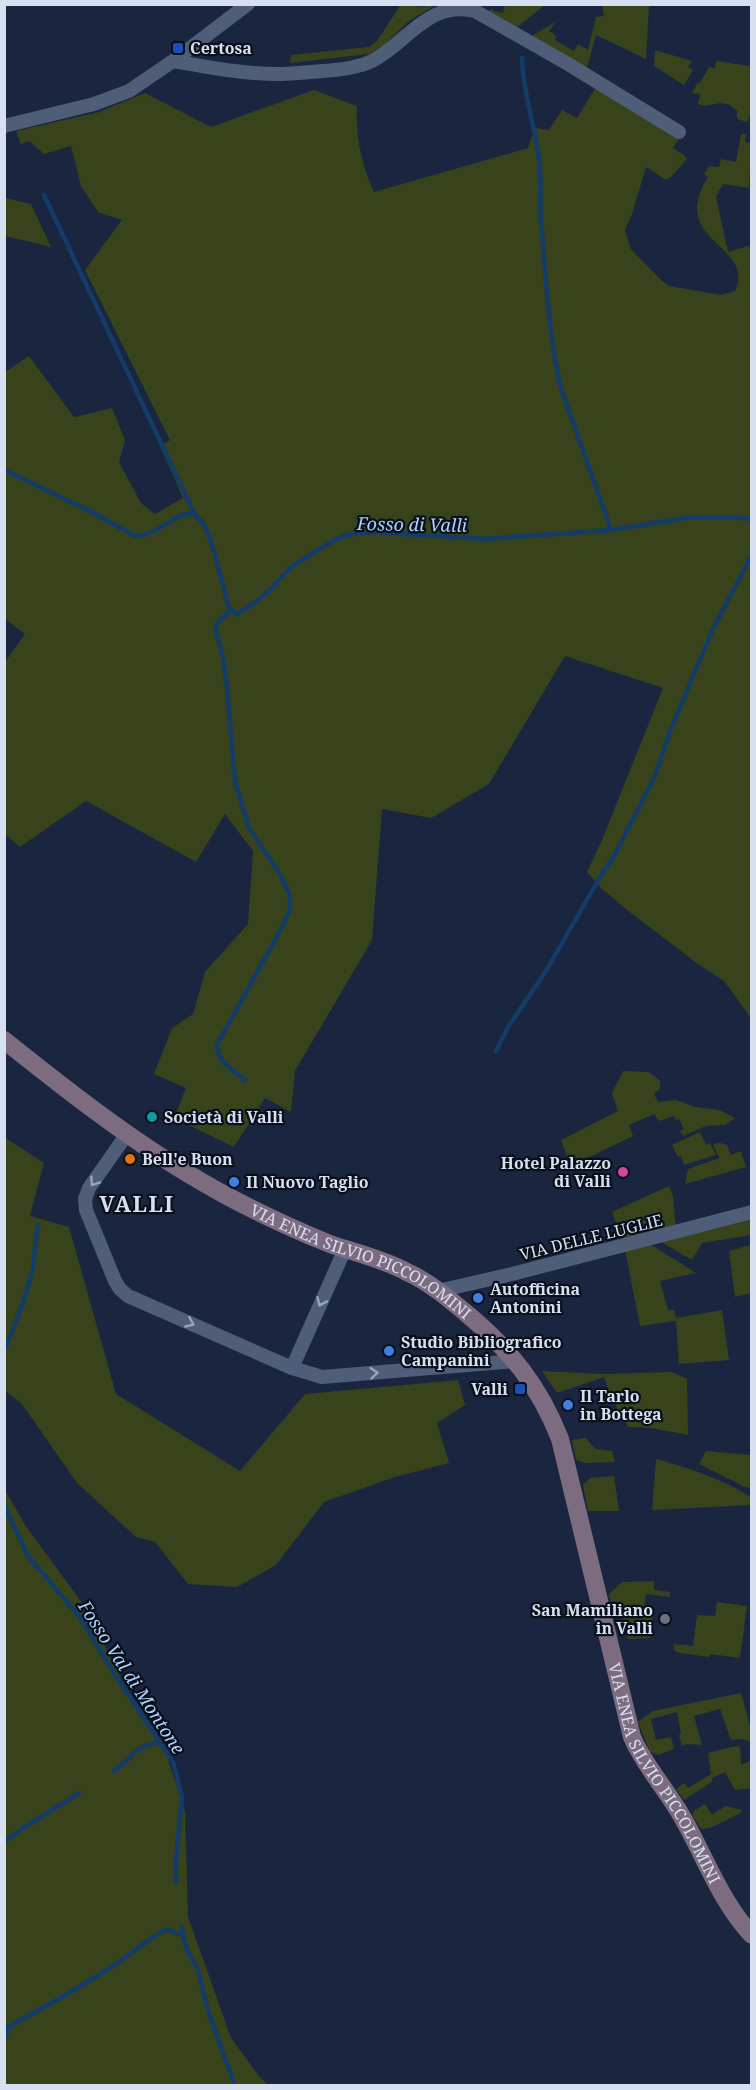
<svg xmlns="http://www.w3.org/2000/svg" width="756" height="2090" font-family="'Noto Serif',serif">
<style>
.green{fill:#38421b}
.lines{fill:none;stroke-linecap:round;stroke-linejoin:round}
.stream{stroke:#133c68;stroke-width:4.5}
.street{stroke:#4e5d78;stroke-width:14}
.secondary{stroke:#7d6b80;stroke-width:18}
.oneway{stroke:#99a5ba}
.transit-dot{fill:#1a4fb4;stroke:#0a101b;stroke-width:2}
.culture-dot{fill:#0f9aa8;stroke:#0a101b;stroke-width:2}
.food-dot{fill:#e8710a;stroke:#0a101b;stroke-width:2}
.hotel-dot{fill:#d1479c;stroke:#0a101b;stroke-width:2}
.shop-dot{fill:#3f7fe0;stroke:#0a101b;stroke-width:2}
.worship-dot{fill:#6b7280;stroke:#0a101b;stroke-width:2}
.labels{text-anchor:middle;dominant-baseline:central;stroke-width:4.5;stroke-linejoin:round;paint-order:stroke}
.poi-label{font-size:16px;font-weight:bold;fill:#d7e0f0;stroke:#0a101b;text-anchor:start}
.street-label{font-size:16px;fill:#d7e0f0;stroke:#0a101b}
.water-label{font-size:18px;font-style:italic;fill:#add1fb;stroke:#0a101b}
.district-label{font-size:22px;font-weight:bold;letter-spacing:1.5px;fill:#d7e0f0;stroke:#0a101b}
</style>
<rect width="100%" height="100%" fill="#1a263f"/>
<!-- green -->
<path class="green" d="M401,4L415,5L418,7L435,5L408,22L384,45L369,54L290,63L291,55L369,47L377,41Z
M505,5H545L516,28L488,12L493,8V11L503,13Z
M602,5H649L646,59L596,35L587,68L532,36L555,22L549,31L556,36L555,40L574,51L578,44L588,50L596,17L604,16Z
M655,50L692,61L688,67L693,70L684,85L654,66Z
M716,61L751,66V114H750L748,122L737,119V111C721,95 714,110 698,104L700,94L692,93L698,82L700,83L709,67L715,68Z
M596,87L680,137L673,148L684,155L687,159L671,177L666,180L646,167L632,214L625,230L631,249L661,280L669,286L721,295L735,291C756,243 667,243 708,177L704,174L709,166L719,167L721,159L736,162L741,134H746L745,142L751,143L749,188L723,184L716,197L728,252L752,245L751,1018L724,981L698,964L631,913L602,889L587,872L602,840L663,688L565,656L489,784L431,818L382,809L372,940L295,1071L291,1112L265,1098L234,1147L174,1118L186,1088L154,1074L172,1028L193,1014L205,972L248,924L253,851L225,814L196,862L86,801L20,847L5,834V662L25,634L5,619V372L29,356L74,417L112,408L125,440L119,462L141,503L155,514L183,498L160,446L170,440L85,270L122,220L98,212L81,186L71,146L44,154L29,141L21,144L16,131L99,112L145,93L211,127L314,90L357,106C355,135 362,166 374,192L528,148L535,128L549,130L562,110L577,118Z
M5,198L31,204L51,247L5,236Z
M623,1071L649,1072L660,1081V1089L654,1094L658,1102L676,1100L695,1107L719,1110L735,1118L725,1125L706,1126L683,1136L680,1131L684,1129L679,1119L676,1120L674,1116L659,1121L654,1114L629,1125L633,1136L579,1162H569L561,1140L618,1111L612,1093Z
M700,1132L706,1145L710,1143L716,1155L684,1165L681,1156L678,1157L672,1145Z
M4,1137L44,1163L30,1216L69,1227L116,1394L240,1471L305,1394L458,1380L465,1405L437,1423L449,1463L395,1477L324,1502L276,1565L237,1587L188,1584L155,1542L136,1537L77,1483L22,1404L5,1391Z
M720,1143L727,1145L731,1155L741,1151L746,1167L685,1184L688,1169L719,1158L713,1144Z
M669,1186L673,1196L676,1228L623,1241L612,1212Z
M751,1218V1235L702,1243L692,1260L661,1242Z
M649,1244L655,1247L696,1273L660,1281L668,1310H674L676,1318L722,1310L729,1360L679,1364L676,1321L640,1326L625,1250Z
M751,1245V1293L735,1297L729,1251Z
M542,1371L603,1374L672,1372L687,1379L688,1435L651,1428L628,1427L611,1397L604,1377L557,1393Z
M586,1438L595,1449L612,1451L615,1462L586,1463L576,1460L572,1440Z
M706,1451L751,1455V1488L745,1487L699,1464Z
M656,1459C690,1468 722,1479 751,1497V1505L652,1510Z
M614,1476L619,1511H588L583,1485L590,1478Z
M5,1490L25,1525L85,1607L130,1696L167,1756L185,1811L188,1917L231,2038L259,2076L268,2085H5Z
M654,1581V1590L670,1592V1597L646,1594L644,1610L653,1612L650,1638L628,1639L623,1620L613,1609L609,1594L622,1582Z
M717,1602L747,1606L740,1658L710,1654L709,1657L680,1653L674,1650V1644L693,1646L697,1615L715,1616Z
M741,1693L751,1729V1742L743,1739L731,1740L720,1709L694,1716L702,1745L687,1744L682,1746L679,1735L681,1734L677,1712L651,1719L656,1740L671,1737L674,1749L658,1755L650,1752L638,1722L653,1711Z
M740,1746L741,1765L750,1761L751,1756V1788L735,1790L725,1772L712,1778V1782L684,1800L676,1789L684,1783L688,1788L711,1774L708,1753L731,1747Z
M705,1804L712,1815L725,1806L742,1810L741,1813L710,1828L701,1829L692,1815L695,1810Z"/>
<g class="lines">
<!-- stream -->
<path class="stream" d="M522,58C523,93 534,123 539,157C542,179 539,200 541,221C546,276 548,331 560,385L611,530
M44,195L194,513
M4,470L88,510L133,535C162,541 188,488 207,531C214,548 218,567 223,585C225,592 226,601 229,607C232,611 233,611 237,614L256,602L271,589L291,567L321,548L343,536L352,534L373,532L485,539L611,530L691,517H733L752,519
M231,610L219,621L215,628L223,657L227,688L235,781L249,828L279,873L290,895V910L283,925L217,1045C217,1062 233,1070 245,1080
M496,1051L508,1027L546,971L600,877L615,854L654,778L670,731L712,631L752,554
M4,1350C15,1326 27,1293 33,1268C35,1254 35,1240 38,1225
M4,1505L28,1556L79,1616L114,1673L173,1762L182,1797L176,1860V1882
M114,1771C135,1756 133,1746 160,1742
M4,1842L23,1828L79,1793
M181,1926L187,1950L198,1970L208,2011L235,2086
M4,2029C42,2009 77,1989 113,1966C131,1954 147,1940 166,1929L183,1936
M4,2040L10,2026"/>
<!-- street -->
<path class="street" d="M173,61C207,67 243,74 278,74C293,74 308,72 323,71C340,70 357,68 372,61C407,43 428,0 475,11L568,64L679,132
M4,126L94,104L129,91L173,61L248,4
M127,1134L89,1188L85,1199L86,1210L115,1281L120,1289L128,1296L292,1368L322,1377L516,1361
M438,1291L512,1274L752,1212
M292,1368L345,1249"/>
<!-- secondary -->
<path class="secondary" id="s1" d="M4,1040C75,1097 147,1153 227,1196C261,1214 295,1230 330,1244C356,1253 383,1259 407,1272C429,1282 448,1298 466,1313C510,1350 539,1385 560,1439L632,1737C644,1765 666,1789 681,1815C704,1854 721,1903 752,1935"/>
</g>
<!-- one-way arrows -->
<defs><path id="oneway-chevron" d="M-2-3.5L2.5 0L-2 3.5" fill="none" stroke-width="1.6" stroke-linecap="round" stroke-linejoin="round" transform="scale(1.5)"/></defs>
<g class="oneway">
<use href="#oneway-chevron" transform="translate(94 1182) rotate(124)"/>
<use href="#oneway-chevron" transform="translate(321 1302) rotate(114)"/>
<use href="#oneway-chevron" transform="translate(190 1323) rotate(24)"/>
<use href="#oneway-chevron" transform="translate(374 1373) rotate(-5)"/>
</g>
<!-- markers -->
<g class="transit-dot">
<rect x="172" y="42" width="12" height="12" rx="3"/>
<rect x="514" y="1383" width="12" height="12" rx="3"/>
</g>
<circle class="culture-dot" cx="152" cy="1117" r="6"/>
<circle class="food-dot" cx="130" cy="1159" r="6"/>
<circle class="hotel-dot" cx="623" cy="1172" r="6"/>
<g class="shop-dot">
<circle cx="234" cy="1182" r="6"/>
<circle cx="478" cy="1298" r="6"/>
<circle cx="389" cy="1351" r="6"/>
<circle cx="568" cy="1405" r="6"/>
</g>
<circle class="worship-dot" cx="665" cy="1619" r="6"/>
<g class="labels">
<!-- poi labels -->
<g class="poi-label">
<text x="190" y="48">Certosa</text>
<text x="164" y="1117">Società di Valli</text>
<text x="142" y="1159">Bell'e Buon</text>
<text x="611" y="1163" text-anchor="end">Hotel Palazzo<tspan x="611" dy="18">di Valli</tspan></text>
<text x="246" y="1182">Il Nuovo Taglio</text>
<text x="490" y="1289">Autofficina<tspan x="490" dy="18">Antonini</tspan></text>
<text x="401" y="1342">Studio Bibliografico<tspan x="401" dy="18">Campanini</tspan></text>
<text x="508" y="1389" text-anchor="end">Valli</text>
<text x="580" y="1396">Il Tarlo<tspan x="580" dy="18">in Bottega</tspan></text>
<text x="653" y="1610" text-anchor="end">San Mamiliano<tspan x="653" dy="18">in Valli</tspan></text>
</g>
<!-- street labels -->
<g class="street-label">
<text transform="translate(591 1237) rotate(-14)">VIA DELLE LUGLIE</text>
<text stroke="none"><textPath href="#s1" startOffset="422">VIA ENEA SILVIO PICCOLOMINI</textPath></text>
<text stroke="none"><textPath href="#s1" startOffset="1052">VIA ENEA SILVIO PICCOLOMINI</textPath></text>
</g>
<!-- water labels -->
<g class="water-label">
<text transform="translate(412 524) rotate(1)">Fosso di Valli</text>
<text transform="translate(132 1677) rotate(57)">Fosso Val di Montone</text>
</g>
<!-- district labels -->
<g class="district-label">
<text x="137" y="1203">VALLI</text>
</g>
</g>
<!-- border -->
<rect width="756" height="2090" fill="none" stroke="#d7e0f0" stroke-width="12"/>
</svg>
